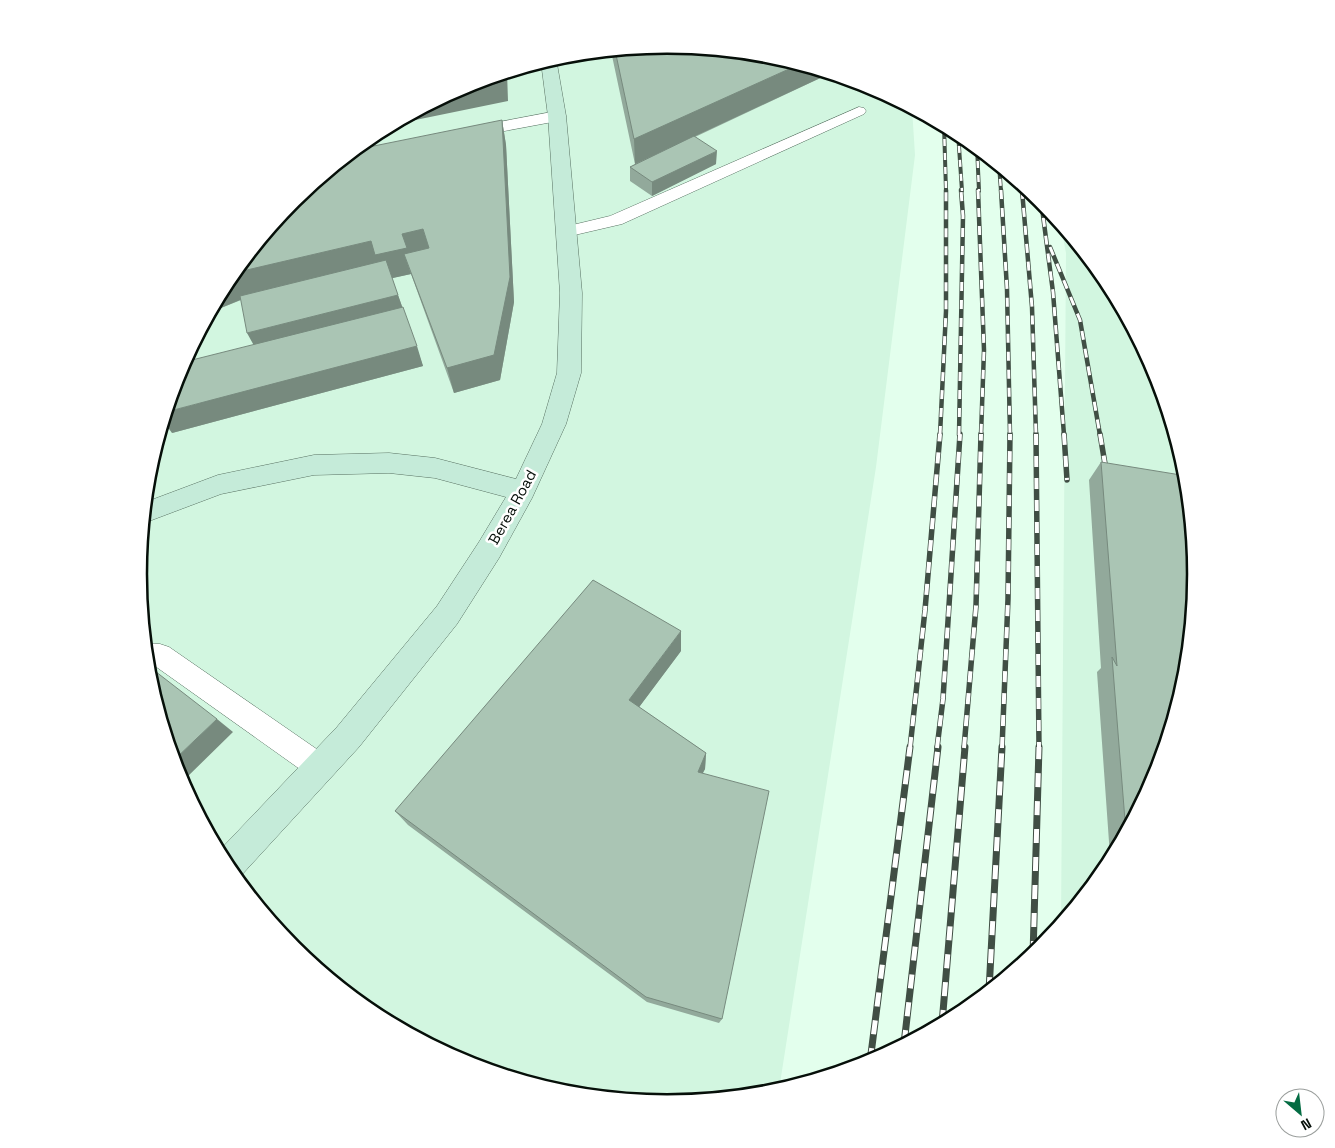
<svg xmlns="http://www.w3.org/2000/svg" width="1335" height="1148" font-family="'Space Grotesk',sans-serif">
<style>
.built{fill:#d2f6e0}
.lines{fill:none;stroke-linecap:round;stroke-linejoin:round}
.lane-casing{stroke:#597263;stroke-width:1}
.street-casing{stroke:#597263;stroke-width:1}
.secondary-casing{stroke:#597263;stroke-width:1}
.lane{fill:#fff;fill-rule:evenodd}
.street{fill:#fff;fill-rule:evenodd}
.secondary{fill:#c5ebd9;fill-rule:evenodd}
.rail-far3-casing{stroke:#404e44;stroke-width:4}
.rail-far2-casing{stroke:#404e44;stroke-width:4.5}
.rail-far1-casing{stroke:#404e44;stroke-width:5.5}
.rail-casing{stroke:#404e44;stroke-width:7}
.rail-far3{stroke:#fff;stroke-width:2.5;stroke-dasharray:7;stroke-linecap:butt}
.rail-far2{stroke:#fff;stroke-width:3;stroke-dasharray:9;stroke-linecap:butt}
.rail-far1{stroke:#fff;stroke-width:4;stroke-dasharray:11;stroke-linecap:butt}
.rail{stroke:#fff;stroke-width:5;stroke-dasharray:14;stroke-linecap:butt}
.wall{fill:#92a99b}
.shaded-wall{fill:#778a7e}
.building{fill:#aac5b4;stroke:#778a7e}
.labels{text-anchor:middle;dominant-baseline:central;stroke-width:5;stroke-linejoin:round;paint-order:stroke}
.street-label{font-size:15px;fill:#060f09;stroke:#fff}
.rim{fill:none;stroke:#060f09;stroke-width:2.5}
</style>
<rect width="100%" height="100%" fill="#e3ffed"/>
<!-- built -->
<path class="built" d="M668,45L771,55L870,85L912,108L915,155L876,467L779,1090L770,1093L667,1103L564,1093L465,1063L373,1014L293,948L227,868L179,776L149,677L139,574L149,471L179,371L228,280L294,200L374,134L465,85L565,55Z
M1060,222L1108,280L1156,372L1186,471L1196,574L1156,777L1107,868L1061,925L1066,253Z"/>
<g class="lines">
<defs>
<path id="lane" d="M859,107L864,108L866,111L864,114L622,224L566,237L560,236L557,232L560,228L610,216Z
M145,643L160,644L169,647L331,759L335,768L331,777L321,781L311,777L155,666L147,665Z"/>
<path id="street" d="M557,111L563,112L566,116L563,120L467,138L461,137L458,133L461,129L467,128Z"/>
<path id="secondary" d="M556,58L566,116L582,293L581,373L566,424L532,498L499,558L457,624L359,747L237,880L227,868L219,851L337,727L437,606L479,542L506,497L435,478L389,473L314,475L221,494L144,523L146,502L218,475L314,455L389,453L435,458L516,479L542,424L557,373L560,293L548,116L541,62Z"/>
</defs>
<!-- lane casing -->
<use href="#lane" class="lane-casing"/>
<!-- street casing -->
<use href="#street" class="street-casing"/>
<!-- secondary casing -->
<use href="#secondary" class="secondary-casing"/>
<!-- lane -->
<use href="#lane" class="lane"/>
<!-- street -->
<use href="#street" class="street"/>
<!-- secondary -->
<use href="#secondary" class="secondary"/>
<defs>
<path id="rail-far3" d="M944,125L946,191
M958,132L962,191
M977,147L979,191
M999,165L1001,191
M1021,183L1022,191"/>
<path id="rail-far2" d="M978,190L984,350L981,435
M1001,190L1007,289L1010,435
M1022,190L1032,307L1036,435
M1041,200L1053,292L1064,435
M1050,247L1080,320L1100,435
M940,435L946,311V190
M959,435L963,216L961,190"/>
<path id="rail-far1" d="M1036,434L1039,748
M1064,434L1067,480
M1100,434L1107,476
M910,748L925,610L940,434
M937,748L943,699L960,434
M964,748L976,606L981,434
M1002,748L1008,599L1010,434"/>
<path id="rail" d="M1033,955L1039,747
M989,991L1002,747
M942,1024L965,747
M904,1044L938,747
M870,1062L910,747"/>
</defs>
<!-- rail-far3 casing -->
<use href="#rail-far3" class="rail-far3-casing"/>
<!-- rail-far2 casing -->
<use href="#rail-far2" class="rail-far2-casing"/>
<!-- rail-far1 casing -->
<use href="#rail-far1" class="rail-far1-casing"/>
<!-- rail casing -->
<use href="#rail" class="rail-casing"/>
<!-- rail-far3 -->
<use href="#rail-far3" class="rail-far3"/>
<!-- rail-far2 -->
<use href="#rail-far2" class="rail-far2"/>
<!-- rail-far1 -->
<use href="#rail-far1" class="rail-far1"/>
<!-- rail -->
<use href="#rail" class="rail"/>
</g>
<!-- wall -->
<path class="wall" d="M668,45L831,73L695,137L716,164L652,196L630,181V167L635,164L611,51Z
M502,120L506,145L514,302L500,380L454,393L411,274L392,278L423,366L172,433L254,345L241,300L211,312L228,280Z
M1157,375L1162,390L1153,382Z
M1101,462L1156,777L1113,857L1110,856L1097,672L1101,668L1089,480Z
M681,651L639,707L706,753L705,769L702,773L722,1019L719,1023L647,1002L408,825L395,811Z"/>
<!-- shaded-wall -->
<path class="shaded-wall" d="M800,64L831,73L635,164L634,139Z
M507,72L508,101L391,125L465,85Z
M502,120L506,145L514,302L500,380L454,393L447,368Z
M717,151L716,164L652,196V182Z
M423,229L431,254H404L411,274L384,280L240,300L211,312L228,280L234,273Z
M398,295L405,315L258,353L247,333Z
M417,346L423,366L172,433L164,422L166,412Z
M681,631V651L631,718L629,700Z
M217,719L233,732L182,782L179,776L174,760Z
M706,753L705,769L696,787L698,772Z"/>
<!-- building -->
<path class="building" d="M668,45L771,55L800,64L634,139L615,50Z
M504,73V76L477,82Z
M502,120L510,277L494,355L447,368L404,254L429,248L423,229L402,234L407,248L375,255L371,241L234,273L294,200L354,150Z
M694,136L717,151L652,182L630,167Z
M386,260L398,295L247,333L240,296Z
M403,307L417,346L166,412L179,371L184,362Z
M1101,462L1187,476L1196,574L1186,677L1156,777L1126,833L1112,657L1117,666Z
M593,580L681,631L629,700L706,753L698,772L769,791L722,1019L646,997L395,811Z
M151,668L217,719L174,760L149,677L148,670Z"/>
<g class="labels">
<!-- street labels -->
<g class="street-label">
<text transform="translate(512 507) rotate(-61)">Berea Road</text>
</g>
</g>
<!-- crop -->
<path d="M0 0H1335V1148H0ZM147 574a520 520 0 1 1 1040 0a520 520 0 1 1-1040 0Z" fill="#fff" fill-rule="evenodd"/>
<path class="rim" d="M147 574a520 520 0 1 1 1040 0a520 520 0 1 1-1040 0Z"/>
<!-- north arrow -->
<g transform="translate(1300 1113) rotate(152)"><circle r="24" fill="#ffffff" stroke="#9b9f9d"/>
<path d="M0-4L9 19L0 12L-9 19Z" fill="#046c43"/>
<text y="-8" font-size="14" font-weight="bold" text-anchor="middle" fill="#060f09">N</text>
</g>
</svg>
